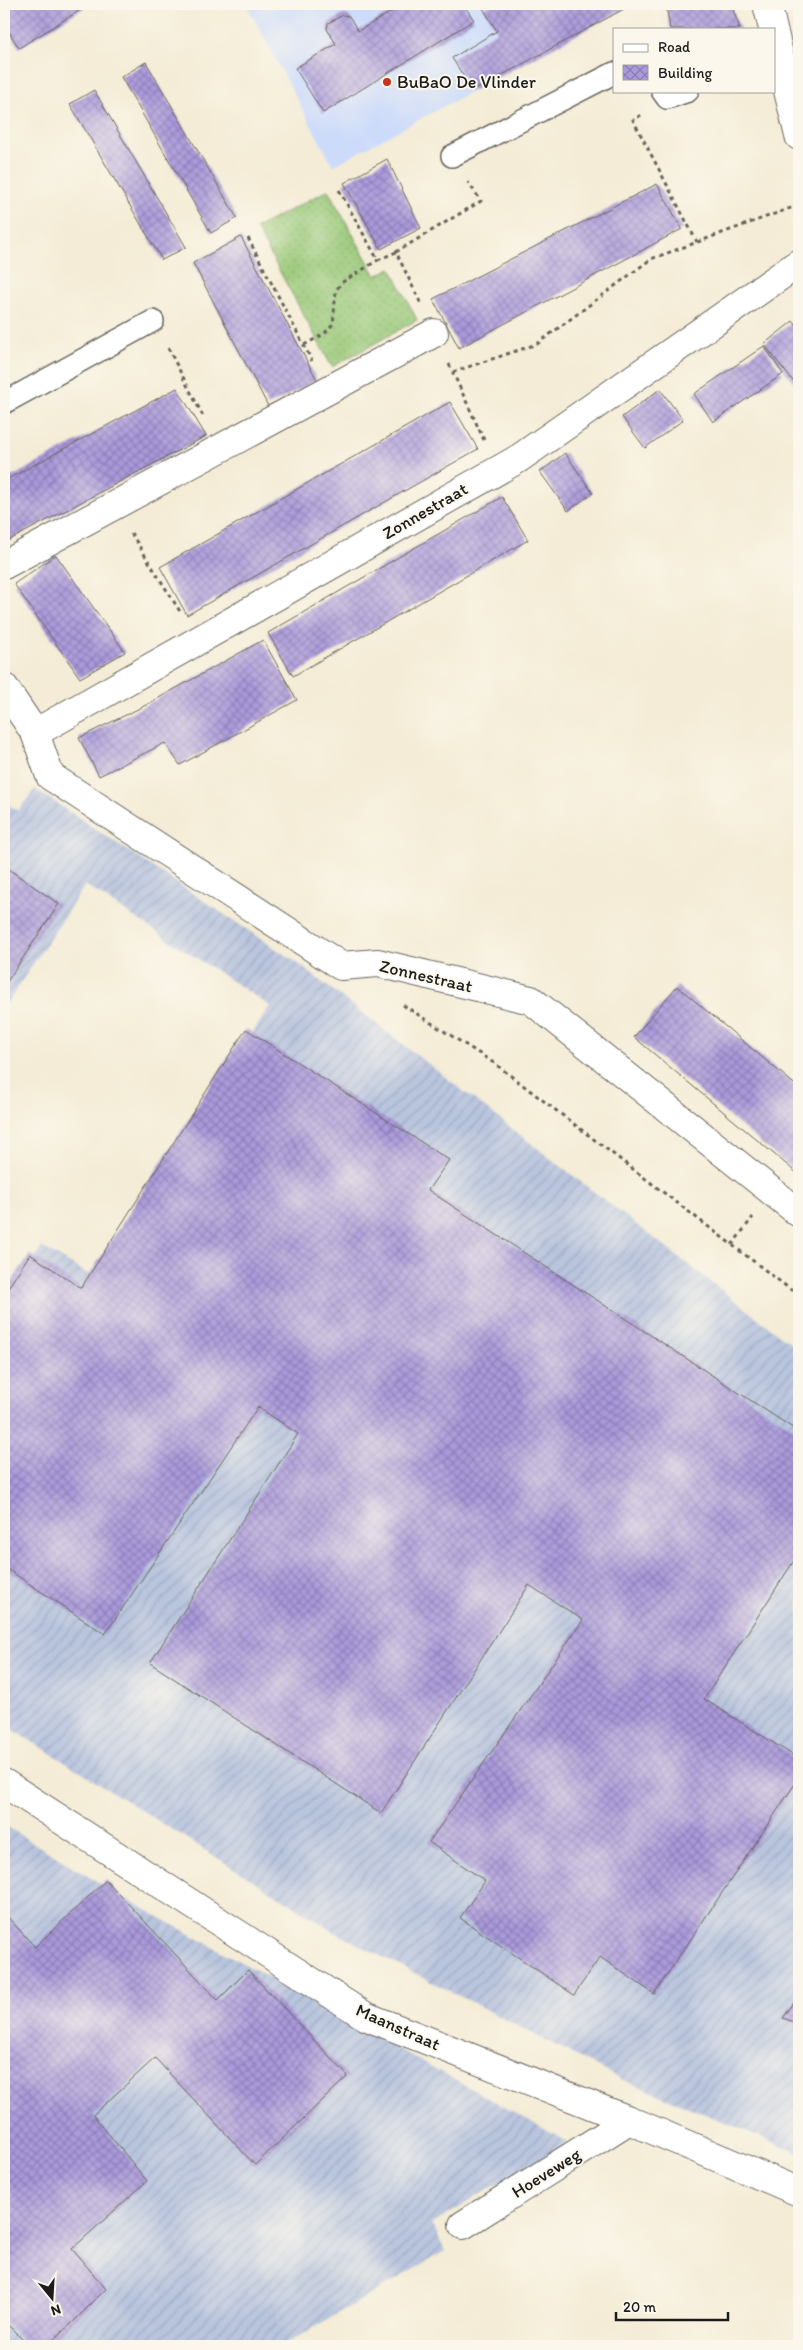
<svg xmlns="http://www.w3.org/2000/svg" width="803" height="2350" font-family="Itim,sans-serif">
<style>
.built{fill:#cddbfa}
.industrial{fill:url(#industrial-furrows)}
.grass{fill:url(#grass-dots);stroke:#5a724a}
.building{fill:url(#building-cross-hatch)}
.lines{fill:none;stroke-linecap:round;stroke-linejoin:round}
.service-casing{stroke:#68655d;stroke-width:24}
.minor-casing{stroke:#68655d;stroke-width:30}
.path{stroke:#68655d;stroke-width:3;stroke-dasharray:4 4;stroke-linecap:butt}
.service{stroke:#fff;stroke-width:21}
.minor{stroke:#fff;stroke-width:28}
.poi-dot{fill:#c8321e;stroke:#fbf7ec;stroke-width:2}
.labels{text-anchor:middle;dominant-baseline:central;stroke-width:4;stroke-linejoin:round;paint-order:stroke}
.poi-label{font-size:18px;fill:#1c1c1c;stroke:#fbf7ec;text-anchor:start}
.street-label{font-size:18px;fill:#1c1c1c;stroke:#fbf7ec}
</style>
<defs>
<pattern id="industrial-furrows" width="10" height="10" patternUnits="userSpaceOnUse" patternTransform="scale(1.25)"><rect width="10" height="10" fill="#b9c5de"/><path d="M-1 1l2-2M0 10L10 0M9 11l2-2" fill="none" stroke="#9ea9be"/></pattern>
<pattern id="grass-dots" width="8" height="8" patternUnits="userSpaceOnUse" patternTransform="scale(1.25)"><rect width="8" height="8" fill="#98c877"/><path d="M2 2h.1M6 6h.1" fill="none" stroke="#82ab66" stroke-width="1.8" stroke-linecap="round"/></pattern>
<pattern id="building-cross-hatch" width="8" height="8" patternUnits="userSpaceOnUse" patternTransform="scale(1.25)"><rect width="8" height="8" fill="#aa9adc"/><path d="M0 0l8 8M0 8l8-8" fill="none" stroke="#8a7db2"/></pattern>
</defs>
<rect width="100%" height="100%" fill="#fbf7ec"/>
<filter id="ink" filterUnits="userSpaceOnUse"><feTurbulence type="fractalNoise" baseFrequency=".02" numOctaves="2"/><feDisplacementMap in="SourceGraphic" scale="10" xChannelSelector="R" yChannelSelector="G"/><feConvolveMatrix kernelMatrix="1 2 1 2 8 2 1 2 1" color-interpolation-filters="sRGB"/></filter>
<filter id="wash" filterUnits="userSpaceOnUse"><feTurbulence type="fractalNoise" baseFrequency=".0096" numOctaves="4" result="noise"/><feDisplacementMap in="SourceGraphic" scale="20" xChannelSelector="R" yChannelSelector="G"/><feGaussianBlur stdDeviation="1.12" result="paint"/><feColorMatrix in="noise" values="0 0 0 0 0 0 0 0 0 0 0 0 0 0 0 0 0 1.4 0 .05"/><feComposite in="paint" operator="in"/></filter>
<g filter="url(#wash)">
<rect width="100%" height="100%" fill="#f4ecd6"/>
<!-- built -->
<path class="built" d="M246,4H633L333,166Z"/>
<!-- industrial -->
<path class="industrial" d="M35,789L296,962L799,1350V2153L623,2080L340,1935L4,1724V1306L42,1247L93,1277L270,1006L85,885L4,1008V801L18,811Z
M4,1825L121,1896L568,2142L432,2224L445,2251L282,2346H4Z"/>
<!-- grass -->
<path class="grass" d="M328,190L376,276L391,268L417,320L332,367L256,228Z"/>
<g id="blocks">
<!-- building -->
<path class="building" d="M4,4H90L19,48L4,24Z
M405,4H463L474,20L323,113L295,68L336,44L327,29L328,23L343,15L349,16L358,31Z
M492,4H633L473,91L452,58L497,31L483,8Z
M666,4H731L740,29H670Z
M146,62L237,218L211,233L121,77Z
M94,90L186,247L162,260L70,104Z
M387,159L421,228L381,249L344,183Z
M657,184L682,229L459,348L433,299Z
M241,237L317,380L268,406L193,263Z
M793,321L799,329V389L764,344Z
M764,346L783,374L713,422L694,394Z
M177,388L206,436L4,543V481Z
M660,389L683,420L645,448L622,417Z
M450,402L478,449L187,615L160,567Z
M565,453L593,493L568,511L540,472Z
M502,497L528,540L293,676L268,633Z
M56,555L125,652L80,678L14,584Z
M263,640L297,700L180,765L165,743L99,776L79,738L146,705Z
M4,866L59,904L4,986Z
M677,986L799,1088V1175L634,1037Z
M246,1029L449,1160L428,1190L799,1432V1553L704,1699L799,1759V1778L654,1994L600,1957L574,1995L460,1918L485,1881L429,1842L583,1620L529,1585L381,1813L150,1663L298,1434L258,1407L105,1634L4,1567V1294L30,1254L81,1288Z
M106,1880L218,2000L248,1970L348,2076L255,2165L155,2058L93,2115L147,2181L72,2249L106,2289L71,2324L46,2346H29L4,2321V1913L35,1947Z
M799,1996V2024L783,2018Z"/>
</g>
</g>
<g filter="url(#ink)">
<use href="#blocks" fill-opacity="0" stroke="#68655d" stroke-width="1"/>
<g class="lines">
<defs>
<path id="service" d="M662,91L667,98L688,91
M452,156L614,73
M4,403L153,321"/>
<path id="minor" d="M767,4L773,29
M774,33L799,136
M4,565L434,333
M4,687L35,733L50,776L341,966L378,963L531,1000L799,1213
M35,733L518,459L799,263
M4,1783L365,2016L629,2120L799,2192
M463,2225L629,2120"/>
</defs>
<!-- service casing -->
<use href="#service" class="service-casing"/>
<!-- minor casing -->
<use href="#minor" class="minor-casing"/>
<!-- path -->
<path class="path" d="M641,115L633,120L697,242
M339,190L378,260L396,252L421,304
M248,238L312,361
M396,252L481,201L468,182
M304,345L324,334L333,324L336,291L341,283L378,260
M168,348L204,418
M449,364L484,440
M453,372L537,344L651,259L799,205
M131,533L181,613
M403,1005L494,1063L799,1296
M732,1245L753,1217"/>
<!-- service -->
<use href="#service" class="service"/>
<!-- minor -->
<use href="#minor" class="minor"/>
</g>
</g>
<!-- markers -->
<circle class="poi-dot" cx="387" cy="82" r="5"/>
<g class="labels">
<!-- poi labels -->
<g class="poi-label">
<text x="397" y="82">BuBaO De Vlinder</text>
</g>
<!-- street labels -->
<g class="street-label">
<text transform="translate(425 511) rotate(-30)">Zonnestraat</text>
<text transform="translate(426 976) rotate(13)">Zonnestraat</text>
<text transform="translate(398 2027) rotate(24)">Maanstraat</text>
<text transform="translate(546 2173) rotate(-32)">Hoeveweg</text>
</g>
</g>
<!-- margin -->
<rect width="803" height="2350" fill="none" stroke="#fbf7ec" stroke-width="20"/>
<!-- legend -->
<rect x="613" y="28" width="162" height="65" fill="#fbf7ec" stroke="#a29f99"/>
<rect x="623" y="44" width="25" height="8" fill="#ffffff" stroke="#a29f99"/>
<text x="658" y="52" font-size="15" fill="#1c1c1c">Road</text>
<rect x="623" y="65" width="25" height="15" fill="url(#building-cross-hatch)" stroke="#a29f99"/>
<text x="658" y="78" font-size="15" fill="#1c1c1c">Building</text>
<!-- north arrow -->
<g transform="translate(52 2298) rotate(162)" stroke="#fbf7ec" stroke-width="4" paint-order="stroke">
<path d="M0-4L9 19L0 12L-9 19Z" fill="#1c1c1c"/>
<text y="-8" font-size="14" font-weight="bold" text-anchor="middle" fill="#1c1c1c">N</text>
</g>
<!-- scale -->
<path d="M616 2312v8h112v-8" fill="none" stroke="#1c1c1c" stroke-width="2.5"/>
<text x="623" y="2312" font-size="15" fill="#1c1c1c" stroke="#fbf7ec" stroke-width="4" paint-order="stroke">20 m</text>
</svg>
